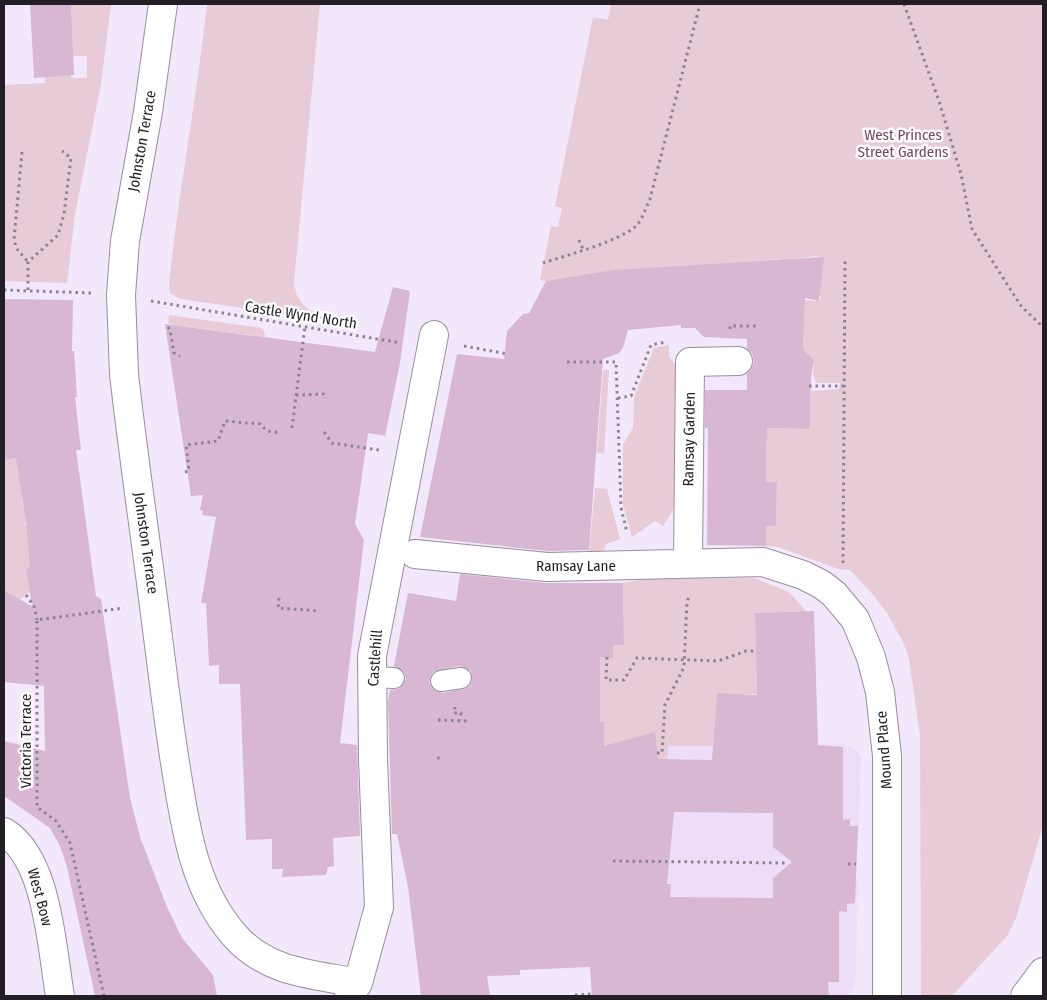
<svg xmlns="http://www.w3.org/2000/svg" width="1047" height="1000" font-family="'Fira Sans Condensed',sans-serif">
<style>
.built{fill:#eeddf8}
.green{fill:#e7cbd6}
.building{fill:#d7b7d2;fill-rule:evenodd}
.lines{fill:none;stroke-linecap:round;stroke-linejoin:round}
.service-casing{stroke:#998ea0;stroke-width:22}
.pedestrian-casing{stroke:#998ea0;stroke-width:30}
.minor-casing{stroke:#998ea0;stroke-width:30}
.tertiary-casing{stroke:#998ea0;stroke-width:30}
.path{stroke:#8c8391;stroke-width:3;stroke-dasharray:2.5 4;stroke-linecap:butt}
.service{stroke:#fff;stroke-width:20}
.pedestrian{stroke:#fff;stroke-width:28}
.minor{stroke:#fff;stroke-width:28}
.tertiary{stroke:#fff;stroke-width:28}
.labels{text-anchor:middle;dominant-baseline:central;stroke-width:5;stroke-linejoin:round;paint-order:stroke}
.park-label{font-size:15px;fill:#7a445d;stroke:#fff}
.street-label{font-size:15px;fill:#231e25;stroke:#fff}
</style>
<rect width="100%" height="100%" fill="#f3e7fb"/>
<!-- built -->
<path class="built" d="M613,645V658L600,657V722H604V745L647,735L666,759L667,746L845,744L857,751L861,757L858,849H849L848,880H858L856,974L854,988L847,996H671L670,931L536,647Z"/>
<!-- green -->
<path class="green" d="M71,4H111L101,84L75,214L67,283L4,281V85L45,83V77L70,67L71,78H87V56H73Z
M207,4H320L294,283C297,307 313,314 334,321L180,299L170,293L169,283C179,189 197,97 207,4Z
M611,4H1043V825L1016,918L1007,936L952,996H921L920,735L909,659L904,644L887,613L875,597L850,570L838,569L778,547L766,546V526H776L777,482H766L767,428L810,429L811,391L839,389L840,383H817L813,376L814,360L803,349L805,300L820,301L821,296H817L823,260L817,256L792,259L791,262L777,259L546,281L540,280L551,226L558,227L562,208L555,206L593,17L608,20Z
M169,315L261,328L264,331L265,337L174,325L168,323Z
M669,345V357L677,366V499L673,510L663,526L655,521L632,537L623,504V445L633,428L634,397L654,348Z
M603,370H609L604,454L597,453Z
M22,457V500L23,505L28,504L30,521L25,522L26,526H30L32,543L28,544L35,566L26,568L30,591L20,600L4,591V460Z
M595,488L607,489L620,539L606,544L603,553L589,554Z
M754,578L789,592L806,611L755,613L757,694H717L714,732L741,746H668L667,759H657L647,735L639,736L632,746L604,745V723L600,722V657H613V645L624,644L623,583L645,579Z"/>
<!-- building -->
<path class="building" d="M30,4H71L74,75L34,78Z
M824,257L819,301L805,298L803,349L814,360L811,378L810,429L767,428L766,482H777L776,526H766V546L707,545L708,428H705V390H747V374L752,368L754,361L752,353L747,349V339L704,337L695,328H681V325L628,330L623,348L619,353L603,359L589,550L548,551L420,537L457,354L504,359L507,331L523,314L529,313L546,281L614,270Z
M393,287L410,291L400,363L385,436L368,433L355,524L364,540L340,743L357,745L360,836L333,838L334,866L328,867L326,875L282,877L283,869H272V839L246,840L240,684H219V665L209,666L206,603H201L216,517L202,515L203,511L200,510L203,495L191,496L165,324L375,352Z
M4,299L73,300L72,351H74L77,397H75L81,450H76L96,596L101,599L130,798L140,837L167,907L182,938L213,975L217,996H95L67,867L60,846L50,828L4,796V741L45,751L44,686L4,682V591L32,606L26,568L30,567L26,522L16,458L4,460Z
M460,574L546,583H623L624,645H613V658L600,657V722H604V746L655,732L658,759L712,760L717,693L757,695L755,613L814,611L818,745L843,747V820L850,819V826H858L855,903L847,904V912L839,911V982H828L829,996H592L590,967L520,970V975L487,976L490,996H421L408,887L397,834H392L388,701L390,690L400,688L406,679L404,672L394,666L408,593L456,601ZM459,666L471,671L472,682L469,687L443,693L432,689L429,682L433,672ZM674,812L773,813V847L792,862L773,878V898L670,897L671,884H667Z"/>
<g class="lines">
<defs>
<path id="service" d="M373,677L394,678
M441,681L461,678"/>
<path id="pedestrian" d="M124,374C133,454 145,534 155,614C162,667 168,721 177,775C186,831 195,891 235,936C268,973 312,974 358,983
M4,832C48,858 52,950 60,996
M349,996L358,983L379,907L373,760L372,656L434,335"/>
<path id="minor" d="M124,374L121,295L125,241L148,112L163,4
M415,554L547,567L763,562L803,575L821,584L834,594L855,619L871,657L880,692L887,756V996
M688,563L690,362L738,361"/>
<path id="tertiary" d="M1025,996L1043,972"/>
</defs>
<!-- service casing -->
<use href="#service" class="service-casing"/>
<!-- pedestrian casing -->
<use href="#pedestrian" class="pedestrian-casing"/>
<!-- minor casing -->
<use href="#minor" class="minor-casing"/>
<!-- tertiary casing -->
<use href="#tertiary" class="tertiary-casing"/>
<!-- path -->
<path class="path" d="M904,4L939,101L961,174L972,229L1021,306L1043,327
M22,152L14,240L17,249L28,262
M579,240L583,249
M543,263C567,255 618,242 636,226C643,219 646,207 650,199L700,4
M4,290L91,293
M28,290V262L58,235L64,214L71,158L62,151
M151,301L401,343
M168,327L170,330L174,353L180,356
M730,329V326H756
M464,346L508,354
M567,362H616L621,507L627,533
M809,386H845
M296,395L325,394V398
M618,398L631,396L651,345L666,342
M292,428L305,326
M324,432L332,443L379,450
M185,472L189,471L186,445L218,441L225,421L260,424L267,431L281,433
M843,563L845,260
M26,595L34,606L37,620
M279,598L278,608L320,611
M607,657L606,680H624L637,658L718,661L746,651H756
M455,707L454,713H461L460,720
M438,720L470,721
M657,753H662L665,705L684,667L687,602L690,594
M437,758H441
M613,861L787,863
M848,864H856
M575,995L592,994
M104,996L70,843L56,821L37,807V620L124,608"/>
<!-- service -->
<use href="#service" class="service"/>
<!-- pedestrian -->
<use href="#pedestrian" class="pedestrian"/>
<!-- minor -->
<use href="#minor" class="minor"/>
<!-- tertiary -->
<use href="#tertiary" class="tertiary"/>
</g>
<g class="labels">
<!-- park labels -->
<g class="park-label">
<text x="903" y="135">West Princes<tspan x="903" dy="17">Street Gardens</tspan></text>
</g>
<!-- street labels -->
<g class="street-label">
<text transform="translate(142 141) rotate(-80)">Johnston Terrace</text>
<text transform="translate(301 315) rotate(9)">Castle Wynd North</text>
<text transform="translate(689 439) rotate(-89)">Ramsay Garden</text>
<text transform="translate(146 543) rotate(82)">Johnston Terrace</text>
<text x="576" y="566">Ramsay Lane</text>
<text transform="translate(375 658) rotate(-86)">Castlehill</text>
<text transform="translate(26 741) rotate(-90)">Victoria Terrace</text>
<text transform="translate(884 750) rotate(-94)">Mound Place</text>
<text transform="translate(40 897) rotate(75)">West Bow</text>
</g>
</g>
<!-- border -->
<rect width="1047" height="1000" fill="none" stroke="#231e25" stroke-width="10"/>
</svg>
